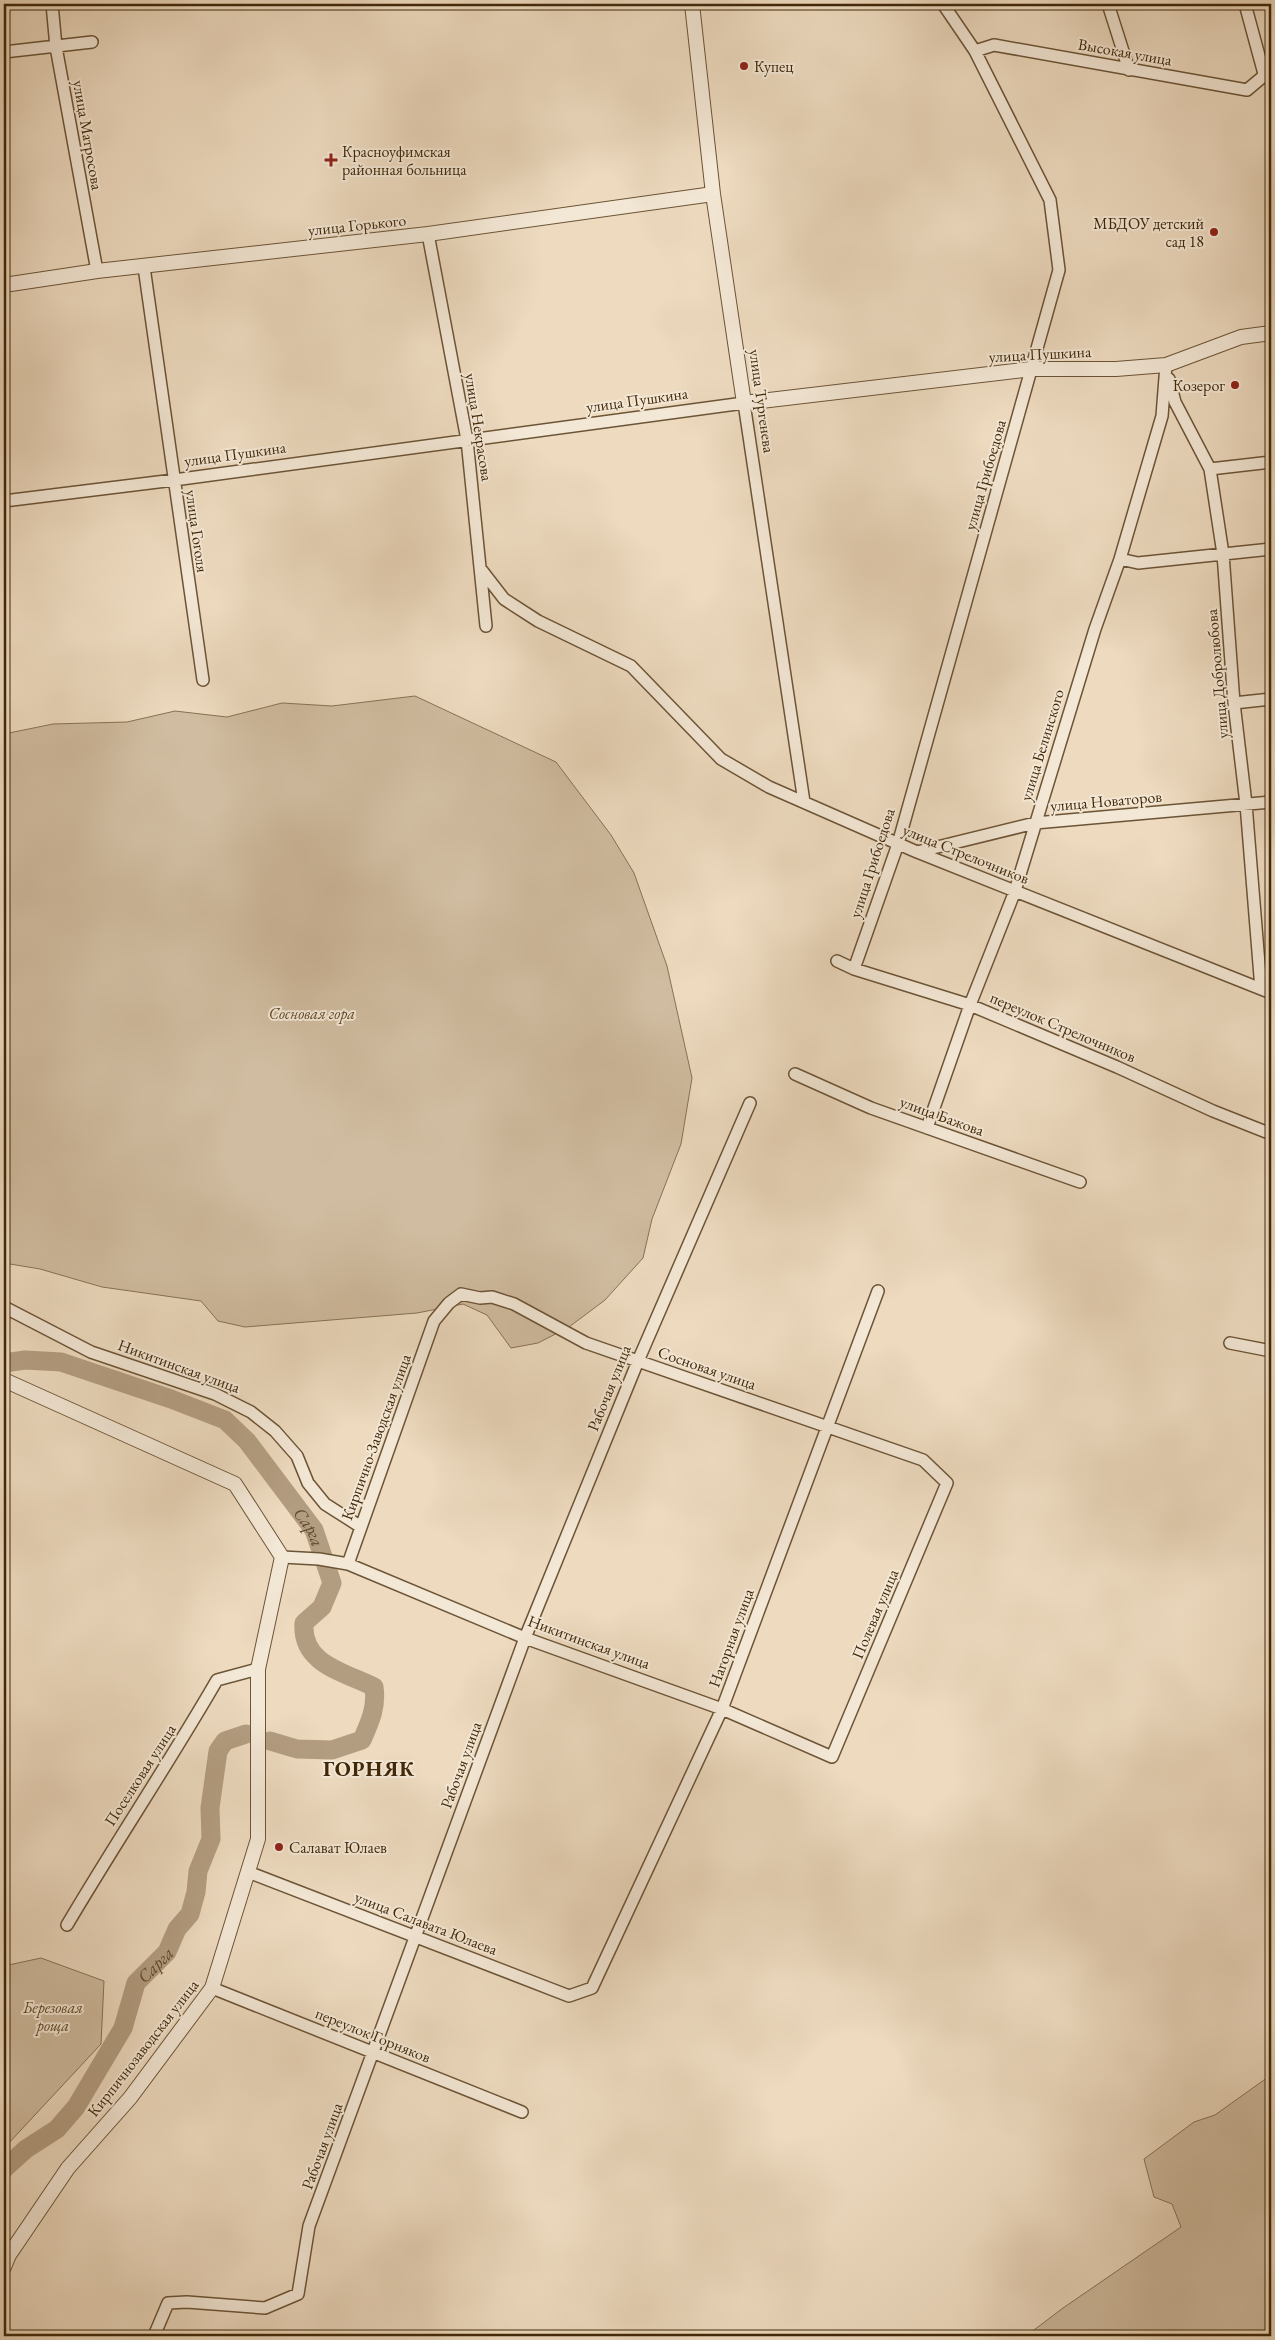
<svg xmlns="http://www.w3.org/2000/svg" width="1275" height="2340" font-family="'EB Garamond',serif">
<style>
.green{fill:#d0bca0;stroke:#887254}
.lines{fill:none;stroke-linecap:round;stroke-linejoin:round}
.river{stroke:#b39d81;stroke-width:19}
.minor-casing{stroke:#6c5436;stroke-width:14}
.tertiary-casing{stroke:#6c5436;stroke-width:16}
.minor{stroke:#f3e7d5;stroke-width:11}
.tertiary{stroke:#f3e7d5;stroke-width:14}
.poi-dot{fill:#8f2418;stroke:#f3e7d5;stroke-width:2}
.labels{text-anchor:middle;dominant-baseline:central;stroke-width:4;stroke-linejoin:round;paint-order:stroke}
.street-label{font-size:16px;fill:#412809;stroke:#f3e7d5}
.poi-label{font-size:16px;fill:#412809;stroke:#f3e7d5;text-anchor:start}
.park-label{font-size:16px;font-style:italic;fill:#5e4627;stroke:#f3e7d5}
.water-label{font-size:18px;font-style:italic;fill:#634b2d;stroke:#f3e7d5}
.district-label{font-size:21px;font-weight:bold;letter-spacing:1px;fill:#412809;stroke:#f3e7d5}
</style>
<rect width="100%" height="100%" fill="#eddabf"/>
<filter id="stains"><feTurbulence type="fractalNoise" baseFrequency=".004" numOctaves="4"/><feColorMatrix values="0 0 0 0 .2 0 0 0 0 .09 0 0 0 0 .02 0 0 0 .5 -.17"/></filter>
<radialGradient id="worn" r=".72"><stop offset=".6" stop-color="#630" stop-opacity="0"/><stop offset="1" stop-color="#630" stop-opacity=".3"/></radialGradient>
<!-- green -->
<path class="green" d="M415,696L556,762L611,835L634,873L667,966L692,1078L681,1144L652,1219L643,1258L605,1300L569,1327L538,1343L511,1348L487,1315L463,1304L417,1313L245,1327L218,1321L201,1301L102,1287L40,1269L4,1263V734L53,724L127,722L175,711L227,717L282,703L332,706Z
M41,1958L104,1981L101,2044L7,2145L4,2146V1966Z
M1271,2075V2336H1026L1063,2308L1181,2227L1172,2204L1154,2197L1144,2159L1194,2122L1215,2115Z"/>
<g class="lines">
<!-- river -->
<g class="river">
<path id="s1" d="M4,1363L25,1360L61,1362L171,1399L225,1420L247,1441L314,1530L332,1583L322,1607L304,1623C301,1664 344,1672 374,1687C377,1707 370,1722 362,1740L332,1750L297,1749L270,1741"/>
<path id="s2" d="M4,2169L26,2149L57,2129L76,2107L123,2028L136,1983L167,1952L177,1929L190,1914L196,1892L198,1871L211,1839L210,1808L218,1751L225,1741L246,1734"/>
</g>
<defs>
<path id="minor" d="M52,4L56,47L97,271
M1108,4L1129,70
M1245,4L1264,74
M975,51L994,45L1247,90L1271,70
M4,52L92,42
M428,234L467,440L486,626
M144,267L203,680
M1169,379L1175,402L1210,469L1223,554L1234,703L1246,804L1261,989
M1210,469L1271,462
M4,501L174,480L744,403L804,802
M1120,559L1138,563L1271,549
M480,568L504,599L538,621L631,666L721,759L769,787L917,852L1271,993
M1234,703L1271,699
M917,852L1035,823L1271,802
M837,961L854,969L970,1005L1117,1067L1213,1111L1271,1134
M854,969L898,844L1059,270L1050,200L975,51L943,4
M795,1074L871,1108L1080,1182
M927,1128L970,1005L1015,891L1095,629L1120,559L1162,416L1166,365
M4,1307L91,1352L215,1394L251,1412L275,1431L297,1456L308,1483L325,1504L361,1527
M1230,1343L1271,1351
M282,1557L319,1559L348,1564L525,1638L722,1709L832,1757L947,1483L923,1460L586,1343L514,1304L492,1297L480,1298L461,1294L449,1303L434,1321L348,1564
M248,1872L569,1996L592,1988L722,1709L878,1291
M67,1925C116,1842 169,1763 217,1680L258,1669
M212,1988L522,2112
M154,2336L168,2303L187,2302L265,2308L298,2294L309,2226L525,1638L638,1361L750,1103"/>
<path id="tertiary" d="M692,4L713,194L744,403L1032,369H1116L1166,365L1241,337L1271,333
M4,285L97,271L428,234L713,194
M4,1380L235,1484L282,1557L258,1669V1839L212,1988L130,2098L68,2168L9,2255L4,2267"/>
</defs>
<!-- minor casing -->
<use href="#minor" class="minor-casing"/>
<!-- tertiary casing -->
<use href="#tertiary" class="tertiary-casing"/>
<!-- minor -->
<use href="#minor" class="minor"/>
<!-- tertiary -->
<use href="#tertiary" class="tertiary"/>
</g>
<!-- markers -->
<g class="poi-dot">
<circle cx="744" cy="66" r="5"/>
<path d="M328.5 152.5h5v5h5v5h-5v5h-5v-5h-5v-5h5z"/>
<circle cx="1214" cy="232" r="5"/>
<circle cx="1235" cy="385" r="5"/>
<circle cx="279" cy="1847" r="5"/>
</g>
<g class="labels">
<!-- street labels -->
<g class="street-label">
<text transform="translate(1125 52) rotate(10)">Высокая улица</text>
<text transform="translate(88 135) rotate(80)">улица Матросова</text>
<text transform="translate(357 225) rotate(-6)">улица Горького</text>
<text transform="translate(1040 354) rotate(-3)">улица Пушкина</text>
<text transform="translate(637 400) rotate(-8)">улица Пушкина</text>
<text transform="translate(762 401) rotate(82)">улица Тургенева</text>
<text transform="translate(479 427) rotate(81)">улица Некрасова</text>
<text transform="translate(235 454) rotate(-8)">улица Пушкина</text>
<text transform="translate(985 475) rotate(-74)">улица Грибоедова</text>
<text transform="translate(197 531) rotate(82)">улица Гоголя</text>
<text transform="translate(1217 674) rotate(-95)">улица Добролюбова</text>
<text transform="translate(1042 745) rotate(-73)">улица Белинского</text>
<text transform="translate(1106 801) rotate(-5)">улица Новаторов</text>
<text transform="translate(966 854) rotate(22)">улица Стрелочников</text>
<text transform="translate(872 863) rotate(-72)">улица Грибоедова</text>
<text transform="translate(1063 1027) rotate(23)">переулок Стрелочников</text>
<text transform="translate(942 1116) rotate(20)">улица Бажова</text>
<text transform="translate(179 1366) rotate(20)">Никитинская улица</text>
<text transform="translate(707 1368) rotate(19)">Сосновая улица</text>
<text transform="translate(609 1388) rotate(-68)">Рабочая улица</text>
<text transform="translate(376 1437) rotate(-70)">Кирпично-Заводская улица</text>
<text transform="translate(875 1614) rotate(-67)">Полевая улица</text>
<text transform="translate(731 1638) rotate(-70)">Нагорная улица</text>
<text transform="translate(589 1642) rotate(20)">Никитинская улица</text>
<text transform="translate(461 1765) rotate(-70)">Рабочая улица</text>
<text transform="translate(140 1775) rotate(-57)">Поселковая улица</text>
<text transform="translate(426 1923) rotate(21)">улица Салавата Юлаева</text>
<text transform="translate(373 2035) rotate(22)">переулок Горняков</text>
<text transform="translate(143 2048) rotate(-52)">Кирпичнозаводская улица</text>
<text transform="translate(322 2146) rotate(-70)">Рабочая улица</text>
</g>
<!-- poi labels -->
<g class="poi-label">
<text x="754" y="66">Купец</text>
<text x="342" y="151">Красноуфимская<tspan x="342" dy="18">районная больница</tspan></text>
<text x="1204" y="223" text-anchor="end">МБДОУ детский<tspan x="1204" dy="18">сад 18</tspan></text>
<text x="1225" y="385" text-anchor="end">Козерог</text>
<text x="289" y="1847">Салават Юлаев</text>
</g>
<!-- park labels -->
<g class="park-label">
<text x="312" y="1013">Сосновая гора</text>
<text x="53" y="2007">Березовая<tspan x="53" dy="18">роща</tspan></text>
</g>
<!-- water labels -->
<g class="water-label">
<text stroke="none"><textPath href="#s1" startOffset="368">Сарга</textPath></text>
<text stroke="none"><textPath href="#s2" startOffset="261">Сарга</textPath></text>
</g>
<!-- district labels -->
<g class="district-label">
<text x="369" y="1768">ГОРНЯК</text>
</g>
</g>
<!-- margin -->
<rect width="1275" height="2340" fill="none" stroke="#eddabf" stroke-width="20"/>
<rect x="5" y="5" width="1265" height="2330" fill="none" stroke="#412809" stroke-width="2.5"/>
<rect x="10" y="10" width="1255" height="2320" fill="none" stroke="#412809"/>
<rect width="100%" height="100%" filter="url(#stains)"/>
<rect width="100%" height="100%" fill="url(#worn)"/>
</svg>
